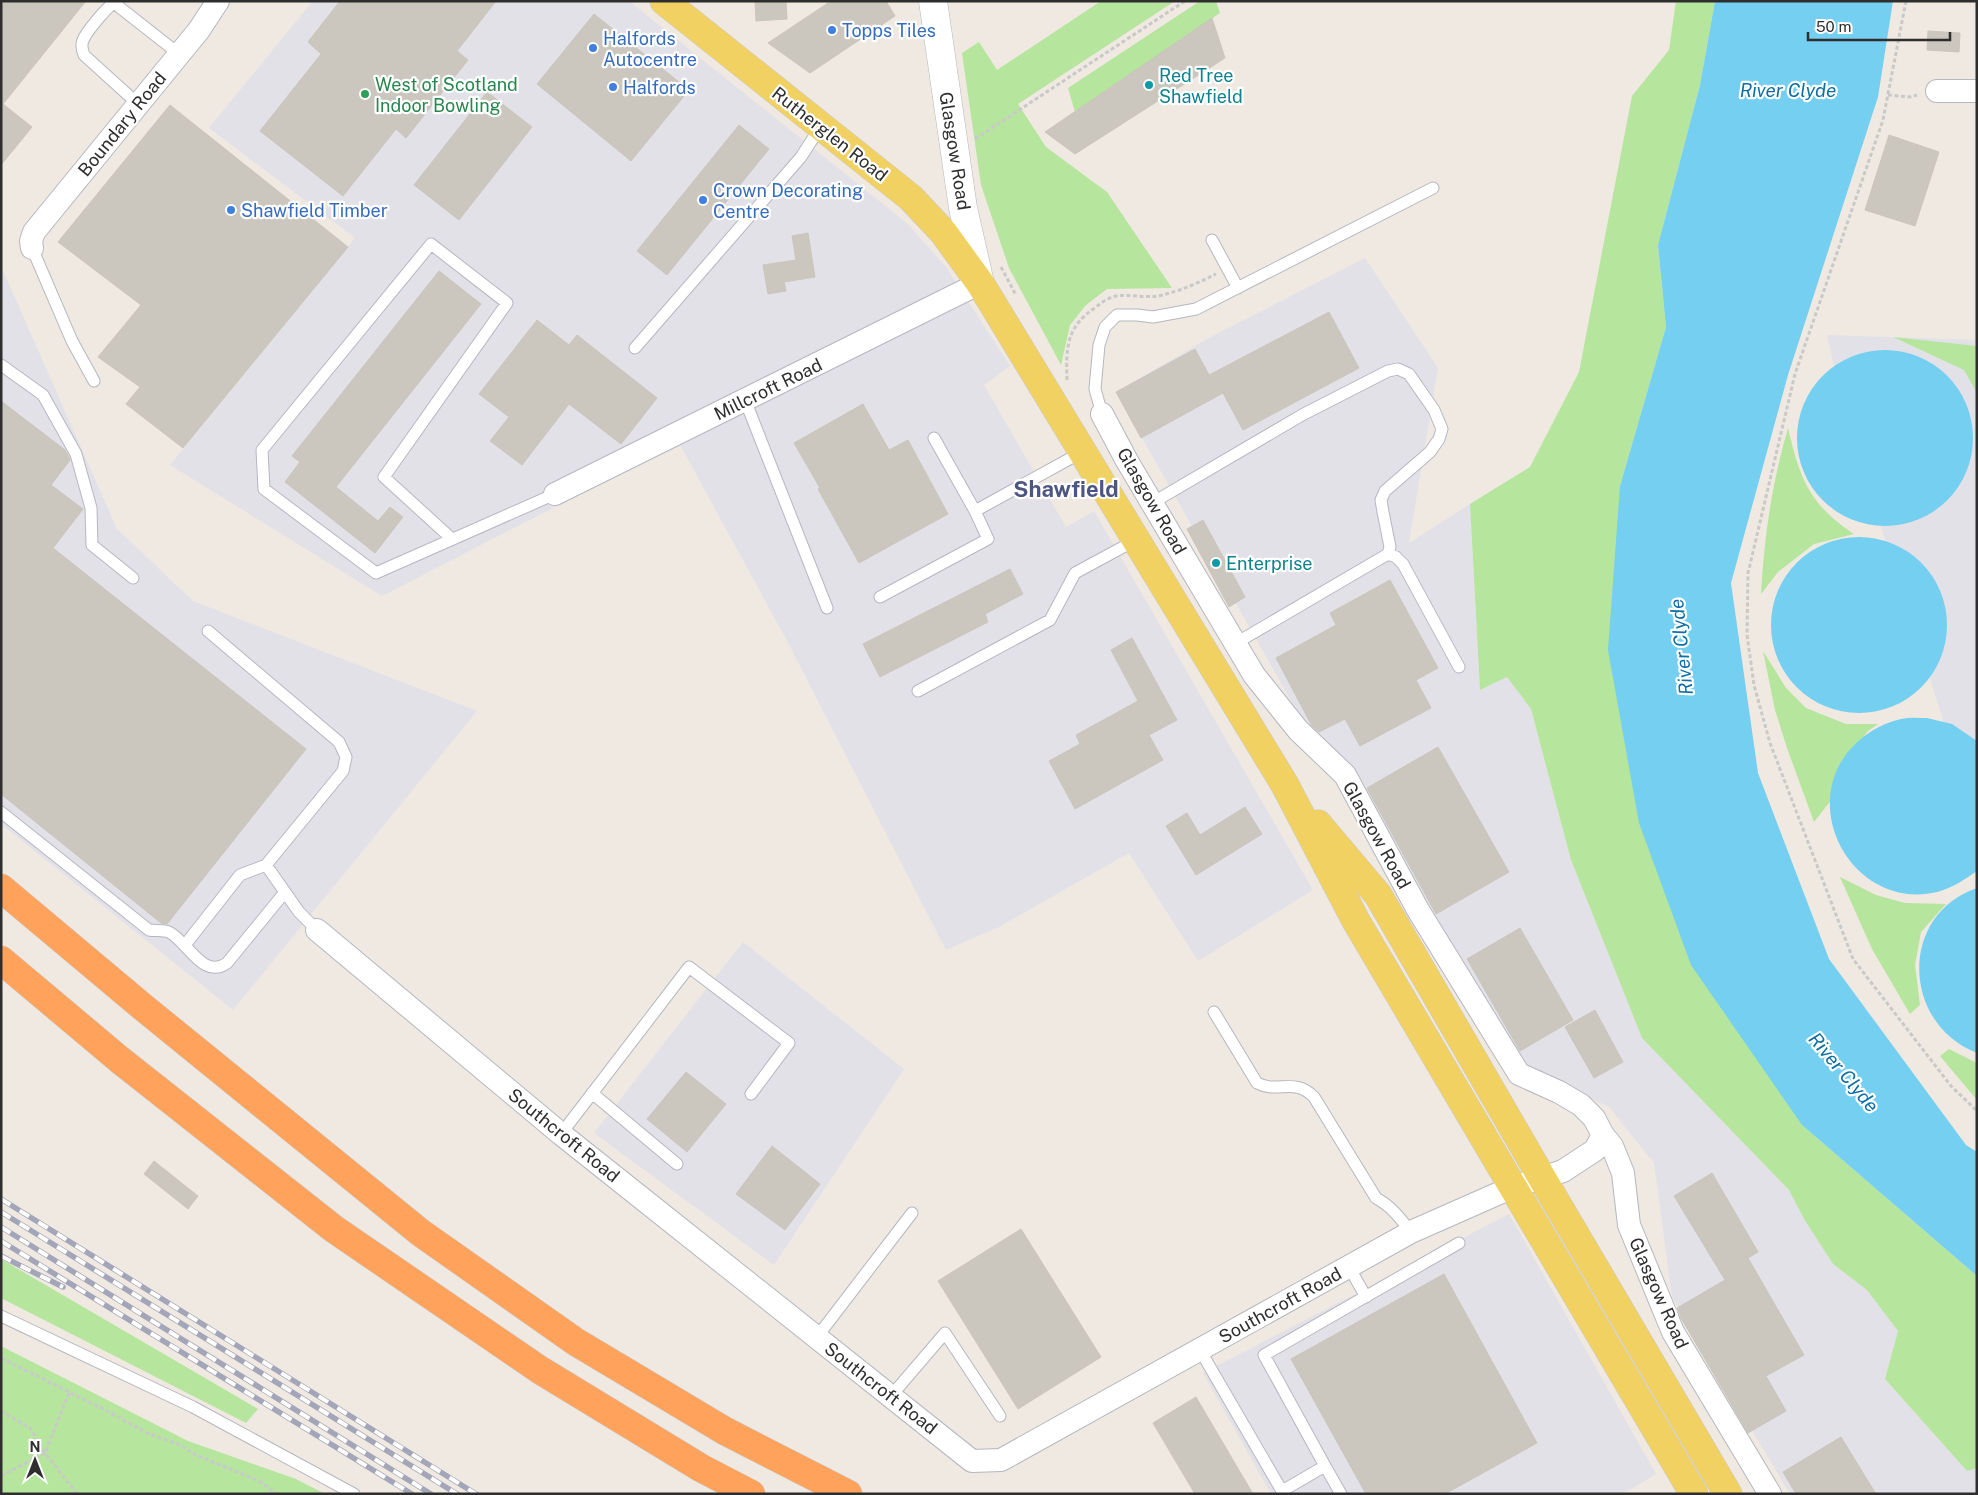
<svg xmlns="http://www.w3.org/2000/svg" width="1978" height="1495" font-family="'Public Sans',sans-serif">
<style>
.industrial{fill:#e3e1e8}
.green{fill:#b6e59e}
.water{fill:#75cff0}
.building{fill:#cbc7bf;stroke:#cbc5ba}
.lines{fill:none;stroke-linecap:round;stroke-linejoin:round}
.lane-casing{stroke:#b4b7c1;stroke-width:13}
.street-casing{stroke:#b4b7c1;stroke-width:24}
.secondary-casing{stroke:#b4b7c1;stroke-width:29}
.primary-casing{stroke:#c9c9c9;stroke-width:29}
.highway-casing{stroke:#c9c9c9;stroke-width:29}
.path{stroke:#c9c9c9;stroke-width:3;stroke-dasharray:4 2.5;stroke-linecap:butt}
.lane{stroke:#fff;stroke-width:11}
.street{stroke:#fff;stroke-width:22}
.secondary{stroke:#fff;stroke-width:28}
.primary{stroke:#f2d163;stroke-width:28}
.highway{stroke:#ffa35c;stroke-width:28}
.rail-casing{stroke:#a3a6b8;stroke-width:5.5}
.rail{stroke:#fff;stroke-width:4;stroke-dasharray:11;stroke-linecap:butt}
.shop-dot{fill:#3f7fe0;stroke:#fff;stroke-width:2}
.culture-dot{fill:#0f9aa8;stroke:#fff;stroke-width:2}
.leisure-dot{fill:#2e9e5b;stroke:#fff;stroke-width:2}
.labels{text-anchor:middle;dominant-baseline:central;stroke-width:4.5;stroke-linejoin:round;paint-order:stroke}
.shop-label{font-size:18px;fill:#366cbe;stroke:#fff;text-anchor:start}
.culture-label{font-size:18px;fill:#0d838f;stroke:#fff;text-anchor:start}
.leisure-label{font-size:18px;fill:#27864d;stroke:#fff;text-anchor:start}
.street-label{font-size:18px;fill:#2e2e2e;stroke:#fff}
.water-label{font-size:19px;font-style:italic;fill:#0d6fa3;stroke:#fff}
.district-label{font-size:22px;font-weight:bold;fill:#4d5680;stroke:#fff}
</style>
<rect width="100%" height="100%" fill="#efe9e1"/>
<!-- industrial -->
<path class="industrial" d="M313,1H629L908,224L946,267L1010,366L984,385L1066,527L1094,511L1313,890L1198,961L1129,853L999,927L946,950L785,637L679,443L382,596L170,465L355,238L209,128Z
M1365,258L1438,368L1409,543L1470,504L1480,690L1507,677L1531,709L1571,860L1642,1038L1789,1190L1804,1219L1833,1264L1867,1290L1898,1331L1885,1379L1967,1471L1977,1468V1494H1790L1672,1297L1654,1163L1609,1107L1524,1066L1346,798L1116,392L1207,339Z
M1,266L117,529L193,601L477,711L233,1010L1,824Z
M1827,335L1977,340V825L1845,416Z
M743,942L904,1069L774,1265L594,1133Z
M1509,1214L1656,1474L1623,1494H1271L1203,1373Z"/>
<!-- green -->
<path class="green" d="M1101,1H1175L1018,104L1046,147L1107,192L1172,288L1107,289L1086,305L1070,325L1061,365L1009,268L981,185L962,53L979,42L997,70Z
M1200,1H1216L1220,13L1075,112L1068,88Z
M1676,1H1715L1700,85L1658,245L1666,327L1620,486L1802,1125L1977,1276V1468L1967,1471L1885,1379L1898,1331L1867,1290L1833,1264L1804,1219L1789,1190L1642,1038L1571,860L1531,709L1507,677L1480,690L1470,504L1530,467L1579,372L1632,96L1669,50Z
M1893,337L1977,346V393L1964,370Z
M1788,428C1800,479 1809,504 1854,534L1814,544L1778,572L1761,594C1764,537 1772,483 1788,428Z
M1763,651L1786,688L1806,708L1846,724H1878L1868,731L1841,767L1832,799L1814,822L1787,748L1775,710Z
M1840,877L1876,895L1905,903L1946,904L1921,932L1915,965L1920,1005L1910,1014L1872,949Z
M1949,1049L1977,1063V1100L1940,1056Z
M1,1259L258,1409L246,1423L1,1298Z
M1,1346L188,1441L296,1479L325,1494H1Z"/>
<!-- water -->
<path class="water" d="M1715,1H1893L1878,97L1788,375L1731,583L1758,773L1829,959L1966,1145L1977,1152V1276L1802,1125L1691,965L1639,823L1608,650L1620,486L1666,327L1658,245L1700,85Z
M1797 438a88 88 0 1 1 176 0a88 88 0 1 1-176 0Z
M1771 625a88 88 0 1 1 176 0a88 88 0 1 1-176 0Z
M1927,718L1952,724L1977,741V871C1964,880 1952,888 1937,892C1859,911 1799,816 1847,753C1861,736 1879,724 1901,719C1909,717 1919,718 1927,718Z
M1977,888V1053C1902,1024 1898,915 1977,888Z"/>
<!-- building -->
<path class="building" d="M1,1H86L3,104L32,127L1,165Z
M340,1H496L457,51L468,60L406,138L396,129L343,196L260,131L321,54L308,42Z
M755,1H786L787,19L756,21Z
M831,1H886L895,16L810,73L768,43Z
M594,14L689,90L631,161L537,84Z
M1212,18L1225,58L1075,154L1045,132Z
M1928,31L1960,33L1959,52L1927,50Z
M487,92L532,127L459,220L414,185Z
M170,105L348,247L183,448L126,404L140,387L98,357L141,305L58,242Z
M739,125L769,149L667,275L637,251Z
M1889,135L1939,152L1915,226L1865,210Z
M808,233L815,277L784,282L786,291L768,294L763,265L796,260L792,236Z
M439,271L481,304L336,487L378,521L390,507L403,517L375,553L285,482L300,462L292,456Z
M1329,312L1359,368L1243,430L1223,393L1141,438L1116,392L1195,349L1209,375Z
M537,320L569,345L577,335L657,398L621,444L569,404L522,465L490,441L509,417L479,394Z
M1,401L65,450L69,457L70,460L51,485L83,509L53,548L306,749L167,924L161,923L1,794Z
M863,404L889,450L908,440L948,514L859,563L818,489L820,488L794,443Z
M1203,520L1245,597L1229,607L1187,529Z
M1010,569L1023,594L985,614L988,622L880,677L863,644Z
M1390,580L1438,668L1416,680L1431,708L1360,746L1345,719L1319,732L1312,726L1276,658L1336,625L1330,613Z
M1132,638L1177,720L1149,735L1163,760L1075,809L1049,761L1080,744L1076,735L1138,701L1111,650Z
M1438,747L1509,872L1436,914L1367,788Z
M1245,807L1262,834L1196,875L1166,826L1187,813L1200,835Z
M1520,928L1573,1020L1520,1051L1467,959Z
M1595,1010L1623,1062L1594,1078L1565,1027Z
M686,1072L726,1104L687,1152L647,1119Z
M772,1146L820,1184L785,1230L736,1194Z
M154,1161L198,1196L188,1209L144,1174Z
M1712,1173L1758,1252L1748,1258L1804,1355L1766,1376L1786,1411L1748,1433L1681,1318L1677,1308L1725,1280L1674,1196Z
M1021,1229L1101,1357L1018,1409L938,1281Z
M1444,1274L1537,1443L1445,1494H1366L1291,1359Z
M1196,1397L1253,1494H1195L1153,1423Z
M1841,1437L1876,1494H1796L1783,1472Z"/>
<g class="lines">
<defs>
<path id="lane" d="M138,104L84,55C82,50 81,45 83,40C87,31 106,8 114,3L179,54
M1212,240L1238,288
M32,248L72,341L94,381
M635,348L801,157L821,126
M1,365L43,395L76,454L91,508L92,545L133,578
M745,400L827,608
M1102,414L1095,389L1099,345L1105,327L1117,315H1137L1153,317L1196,309L1433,188
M934,438L975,511
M1152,503L1302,415L1388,371L1398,369L1409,374L1434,410L1442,429L1439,439L1430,452L1385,491L1381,500L1383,512L1390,547L1388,554L1236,643
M452,539L384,477L507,303L431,244L262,450L264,489L376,573L555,494
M1388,554L1396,557L1403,564L1459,667
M880,597L988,539L975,511L1082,452
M208,631L339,742L346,757L343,771L266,865L299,912L317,930
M918,691L1050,620L1075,573L1136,540
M1,812L149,930C155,931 164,930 169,932C188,942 203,980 227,963L285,892
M185,945L240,875L266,865
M1214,1012L1257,1083C1278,1094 1294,1077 1314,1097L1376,1198C1391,1206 1400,1218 1411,1232
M592,1093L677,1164
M561,1134L689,967L789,1043L751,1094
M1349,1267L1366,1297
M1,1316L193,1407L354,1494
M817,1337L912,1213
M1200,1350L1282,1491L1325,1466L1264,1355L1459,1243
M891,1396L945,1333L1000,1416
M1325,1466L1341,1494"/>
<path id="street" d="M1937,91H1977
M32,248L31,241L34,232L199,30L218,1
M555,494L980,283
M317,930L561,1134L972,1461L1001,1460L1411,1232L1513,1187L1563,1171L1595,1150L1603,1135L1594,1118L1581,1105L1559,1092L1519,1074L1418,910L1345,775L1298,730L1254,675L1127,461L1102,414
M1603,1135L1612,1146L1623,1173L1629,1225L1673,1332L1770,1494"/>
<path id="secondary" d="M933,1L963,208L980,283"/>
<path id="primary" d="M664,1L911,198L943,232L980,283L1285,785L1356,921L1694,1494
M1318,824L1378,895L1542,1178L1728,1494"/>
<path id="highway" d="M1,888L144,1008L421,1233L576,1342L725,1431L848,1494
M1,960L120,1060L334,1229L540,1370L701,1468L751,1494"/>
</defs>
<!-- lane casing -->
<use href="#lane" class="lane-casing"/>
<!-- street casing -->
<use href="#street" class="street-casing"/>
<!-- secondary casing -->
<use href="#secondary" class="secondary-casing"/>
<!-- primary casing -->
<use href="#primary" class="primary-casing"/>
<!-- highway casing -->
<use href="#highway" class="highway-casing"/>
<!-- path -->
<path class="path" d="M1906,1L1883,120L1795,374L1748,573L1747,635L1754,685L1770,743L1853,959L1951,1086L1977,1111
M1888,95L1910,97L1917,95
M975,139L1185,1
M1001,267L1016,295
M1067,380C1066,347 1066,327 1096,307C1101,303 1109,297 1116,296C1130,294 1144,298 1158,296C1178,292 1198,283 1216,274
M1,1358L107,1411L147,1433L178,1444L196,1455L259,1481L277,1494
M1,1411L30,1428L45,1453L77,1494
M1,1476L45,1453L69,1393"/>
<!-- lane -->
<use href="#lane" class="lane"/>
<!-- street -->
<use href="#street" class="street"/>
<!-- secondary -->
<use href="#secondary" class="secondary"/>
<!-- primary -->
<use href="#primary" class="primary"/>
<!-- highway -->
<use href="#highway" class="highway"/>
<defs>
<path id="rail" d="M1,1199L476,1494
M1,1212L457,1494
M1,1227L431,1494
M1,1241L412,1494
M1,1256L63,1287"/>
</defs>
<!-- rail casing -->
<use href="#rail" class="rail-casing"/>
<!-- rail -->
<use href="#rail" class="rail"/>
</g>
<!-- markers -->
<g class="shop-dot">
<circle cx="832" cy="30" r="5"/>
<circle cx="593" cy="48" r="5"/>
<circle cx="613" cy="87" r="5"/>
<circle cx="703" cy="200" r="5"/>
<circle cx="231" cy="210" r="5"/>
</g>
<g class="culture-dot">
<circle cx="1149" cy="85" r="5"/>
<circle cx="1216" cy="563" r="5"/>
</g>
<circle class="leisure-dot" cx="365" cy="94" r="5"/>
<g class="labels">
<!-- shop labels -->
<g class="shop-label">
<text x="842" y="30">Topps Tiles</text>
<text x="603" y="38">Halfords<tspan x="603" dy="21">Autocentre</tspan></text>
<text x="623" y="87">Halfords</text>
<text x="713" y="190">Crown Decorating<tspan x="713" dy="21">Centre</tspan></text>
<text x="241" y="210">Shawfield Timber</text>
</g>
<!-- culture labels -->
<g class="culture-label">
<text x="1159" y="75">Red Tree<tspan x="1159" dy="21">Shawfield</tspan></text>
<text x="1226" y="563">Enterprise</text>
</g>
<!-- leisure labels -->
<g class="leisure-label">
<text x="375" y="84">West of Scotland<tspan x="375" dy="21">Indoor Bowling</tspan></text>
</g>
<!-- street labels -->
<g class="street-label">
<text transform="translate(122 124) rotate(-51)">Boundary Road</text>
<text transform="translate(830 134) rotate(38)">Rutherglen Road</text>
<text transform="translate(955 151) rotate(81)">Glasgow Road</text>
<text transform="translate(768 389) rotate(-26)">Millcroft Road</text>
<text transform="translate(1152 501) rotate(60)">Glasgow Road</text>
<text transform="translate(1377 835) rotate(61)">Glasgow Road</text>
<text transform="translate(564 1135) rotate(39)">Southcroft Road</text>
<text transform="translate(1659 1293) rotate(66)">Glasgow Road</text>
<text transform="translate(1280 1305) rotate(-29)">Southcroft Road</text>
<text transform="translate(881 1388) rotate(38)">Southcroft Road</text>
</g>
<!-- water labels -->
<g class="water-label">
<text x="1788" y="90">River Clyde</text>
<text transform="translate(1681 647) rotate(-96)">River Clyde</text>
<text transform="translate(1844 1072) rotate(50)">River Clyde</text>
</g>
<!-- district labels -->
<g class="district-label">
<text x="1066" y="489">Shawfield</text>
</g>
</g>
<!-- border -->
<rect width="1978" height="1495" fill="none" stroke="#2e2e2e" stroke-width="5"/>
<!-- north arrow -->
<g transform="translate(35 1460)" stroke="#ffffff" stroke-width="4" paint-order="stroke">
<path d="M0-4L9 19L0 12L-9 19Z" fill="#2e2e2e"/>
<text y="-8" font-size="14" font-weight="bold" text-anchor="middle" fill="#2e2e2e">N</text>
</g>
<!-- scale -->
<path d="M1808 32v8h142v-8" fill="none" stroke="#2e2e2e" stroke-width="2.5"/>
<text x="1816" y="32" font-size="15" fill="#2e2e2e" stroke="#ffffff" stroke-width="4" paint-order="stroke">50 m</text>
</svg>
